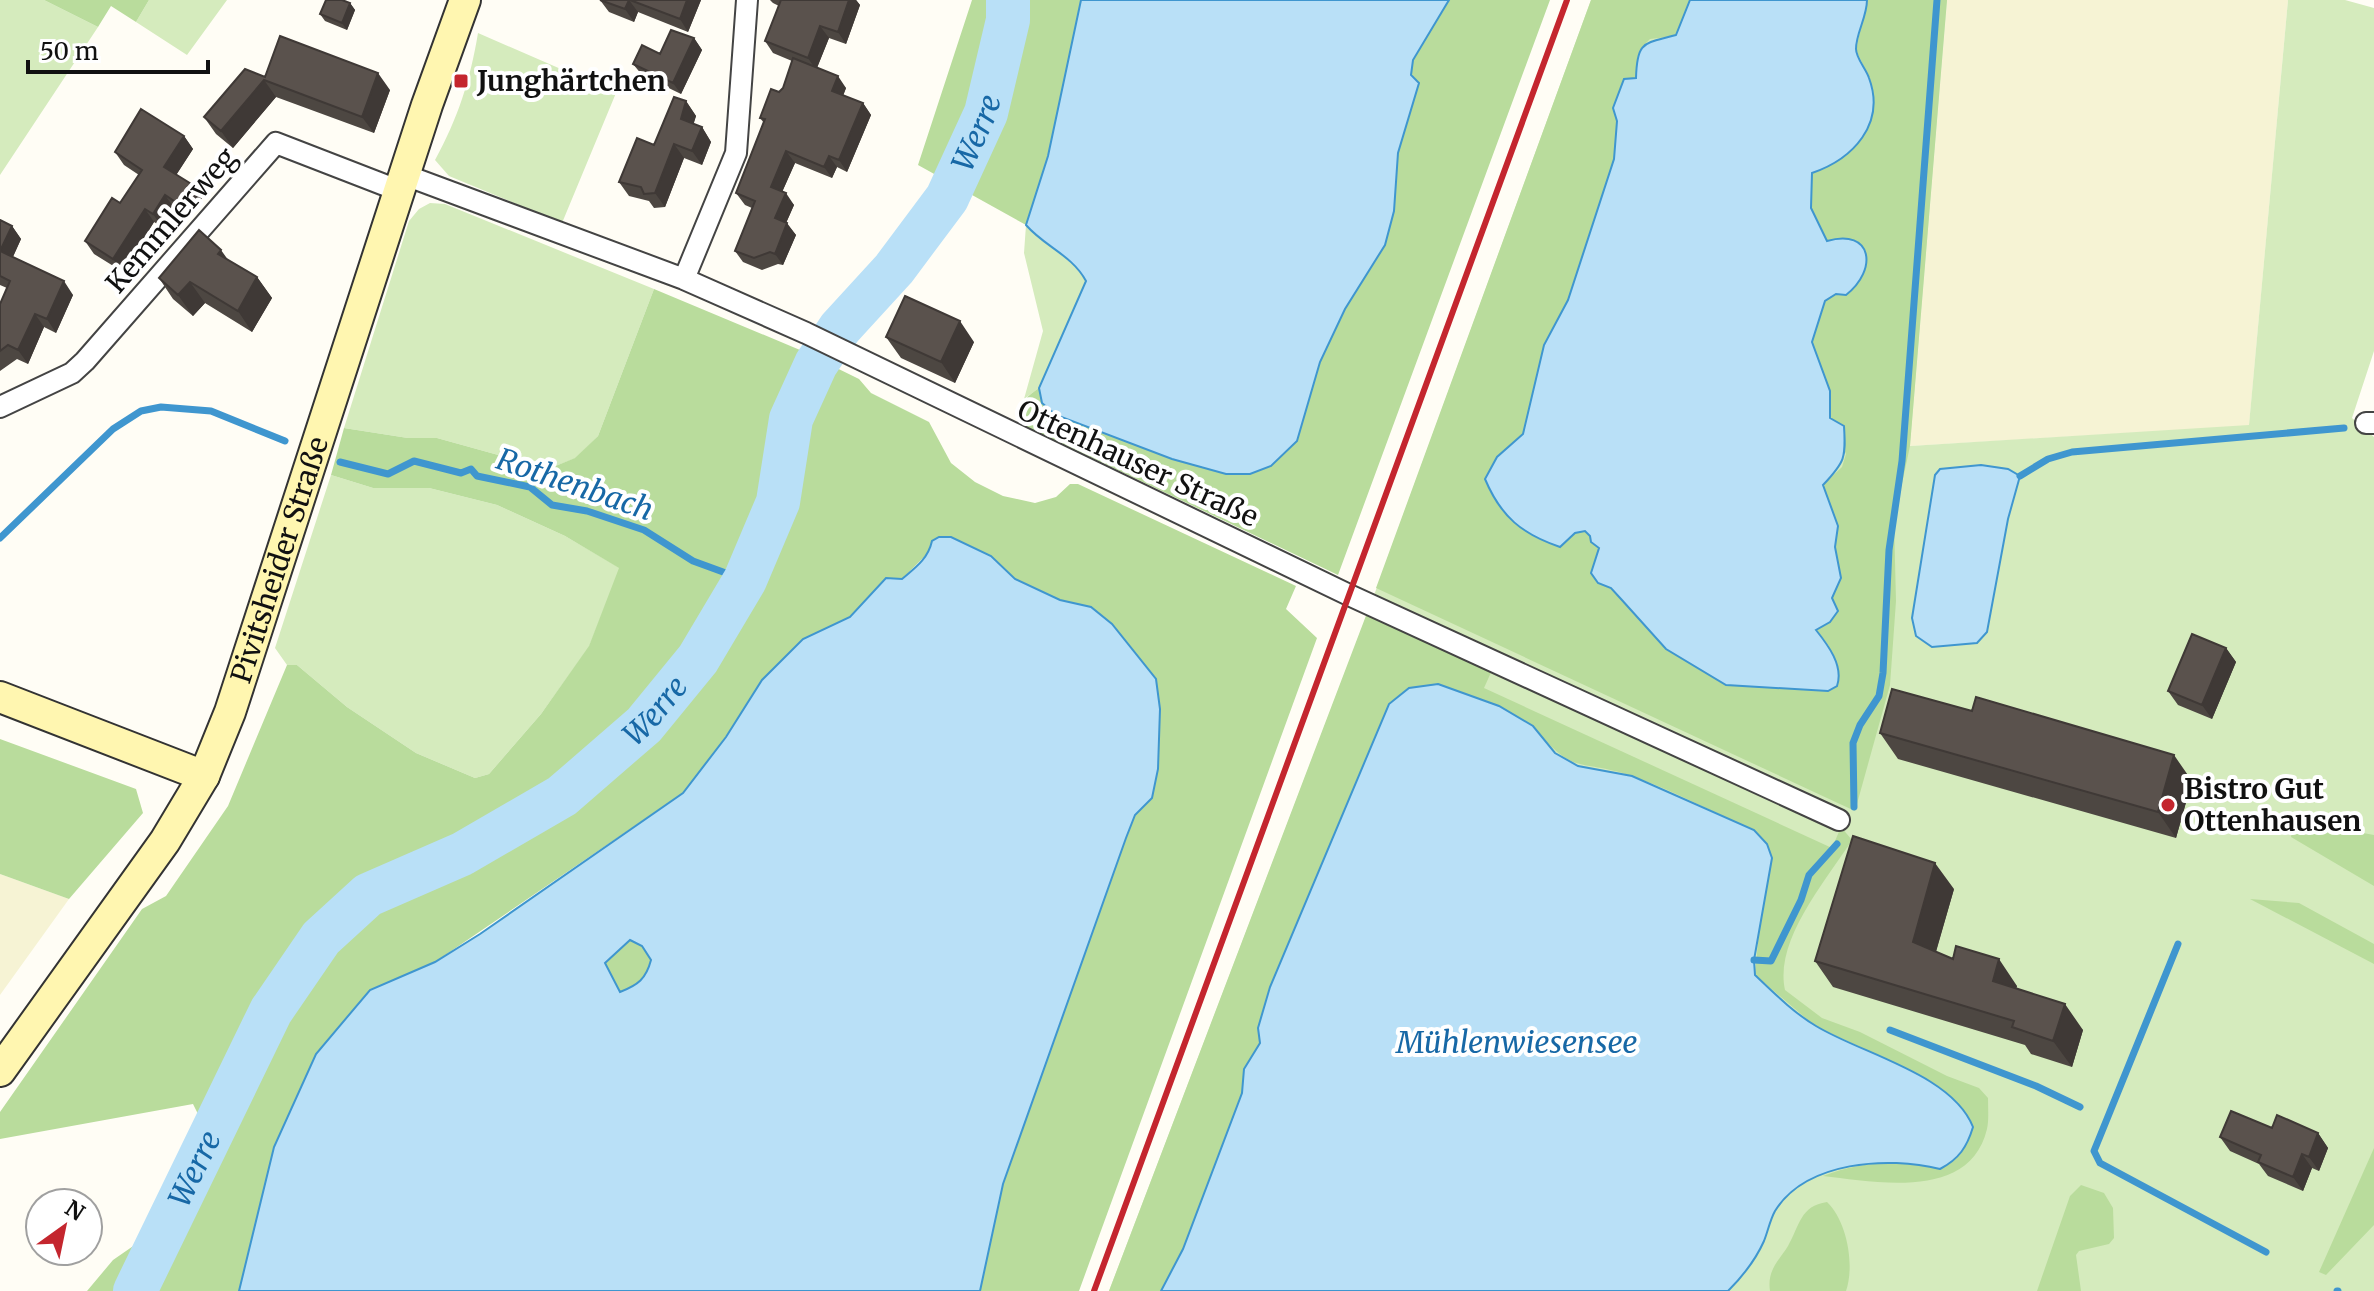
<svg xmlns="http://www.w3.org/2000/svg" width="2374" height="1291" font-family="Merriweather,serif">
<style>
.farmland{fill:#f6f3d4}
.green{fill:#d5ebbd}
.forest{fill:#b9dc9c}
.water{fill:#b9e0f7;stroke:#3f96cf;stroke-width:2;fill-rule:evenodd}
.lines{fill:none;stroke-linecap:round;stroke-linejoin:round}
.stream{stroke:#3f96cf;stroke-width:7}
.river{stroke:#b9e0f7;stroke-width:44}
.street-casing{stroke:#444;stroke-width:24}
.secondary-casing{stroke:#333;stroke-width:34}
.street{stroke:#fff;stroke-width:20}
.secondary{stroke:#fff6b0;stroke-width:30}
.rail{stroke:#c4262e;stroke-width:6}
.wall{fill:#4d4742}
.shaded-wall{fill:#3f3936}
.building{fill:#5a524d;stroke:#3f3936;stroke-width:2}
.poi-dot{fill:#c4262e;stroke:#fff;stroke-width:3}
.labels{text-anchor:middle;dominant-baseline:central;stroke-width:8;stroke-linejoin:round;paint-order:stroke}
.poi-label{font-size:28px;font-weight:bold;fill:#111;stroke:#fff;text-anchor:start}
.street-label{font-size:28px;fill:#111;stroke:#fff}
.water-label{font-size:30px;font-style:italic;fill:#1768a6;stroke:#fff}
</style>
<rect width="100%" height="100%" fill="#fffdf5"/>
<!-- farmland -->
<path class="farmland" d="M1947,0H2288L2249,426L1910,446Z
M0,874L69,899L0,995Z"/>
<!-- green -->
<path class="green" d="M0,0H44L98,27L0,175Z
M149,0H227L187,55L136,22Z
M1591,0H1947L1910,446L2249,425L2288,0H2345L2374,8V351L2352,418L2374,437V1291H1109L1365,620Z
M478,33L616,93L562,223L449,176L435,160C458,118 470,81 478,33Z
M430,203L445,204L654,289L598,436L576,458L553,467L527,463L437,438H408L344,428L409,221L419,209Z
M1026,225C1045,247 1072,255 1086,281L1039,388L1024,399L1043,331L1024,253Z
M331,475L373,488H429L497,505L565,536L620,568L589,647L541,714L489,774L475,778L416,753L347,707L297,665H287L275,648Z"/>
<!-- forest -->
<path class="forest" d="M44,0H149L136,22L111,6L98,27Z
M972,0H1081L1048,156L1026,225L918,165Z
M1449,0H1550L1338,575L1023,425C1013,407 1025,398 1039,388L1042,403L1056,415L1172,459L1297,441L1320,362L1345,309L1385,245L1394,211L1398,153L1419,83L1411,75L1413,60Z
M1591,0H1690L1676,36L1650,39L1641,48L1636,79L1613,108L1617,121L1614,159L1568,300L1544,345L1523,434L1514,443L1575,533L1585,531L1599,548L1592,574L1598,583L1611,588L1666,649L1726,685L1828,691L1829,646L1816,629L1829,622L1832,598L1841,578L1835,547L1838,526L1823,485L1842,467L1846,454L1830,418V391L1812,342L1825,301L1836,294L1827,242L1811,208L1812,172L1874,105L1870,79L1856,50L1867,0H1947L1910,446L1894,521L1896,601L1890,685L1855,811L1376,588Z
M654,289L800,350L859,379L871,393L929,422L951,463L975,482L1003,496L1035,503L1056,497L1070,484H1078L1296,586L1286,609L1317,638L1079,1291H980L1003,1184L1126,838L1135,815L1152,798L1158,769L1160,709L1156,679L1112,624L1091,607L1060,600L1015,579L991,556L929,552L902,579L886,578L850,618L803,639L762,680L726,737L683,793L435,962L316,1054L274,1147L239,1291H87L113,1260L139,1242L155,1216L199,1116L193,1104L0,1139V1112L142,909L166,896L228,806L287,665H297L347,707L416,753L475,778L489,774L541,714L589,646L619,568L565,536L497,505L429,488H373L331,475L344,428L408,438H437L527,463L553,467L575,458L598,436Z
M1367,613L1493,668L1484,688L1832,848L1841,827L1852,840C1826,881 1774,940 1785,990L1822,1018L1860,1032L1947,1076L1979,1088L1988,1098C1988,1108 1989,1120 1987,1129C1970,1201 1876,1182 1823,1176C1860,1162 1901,1159 1940,1169L1959,1103L1890,1061L1815,1026L1755,975L1767,844L1754,830C1714,813 1675,791 1634,777C1580,757 1576,779 1533,726L1389,704L1270,987L1258,1028L1260,1043L1244,1069L1242,1093L1183,1249L1161,1291H1109Z
M0,739L136,789L143,813L69,899L0,874Z
M2341,829L2374,835V886L2291,837L2292,832Z
M2250,899L2299,903L2374,944V964Z
M630,939L642,946L651,960C646,979 638,985 620,992L604,963Z
M2374,1148V1225L2326,1275L2319,1272Z
M2081,1185L2104,1193L2113,1208L2114,1238L2109,1244L2079,1251L2076,1255L2081,1291H2037L2070,1196Z
M1827,1202C1847,1221 1855,1265 1846,1291H1770C1767,1270 1778,1262 1788,1246C1800,1225 1800,1206 1827,1202Z"/>
<!-- water -->
<path class="water" d="M1081,0H1449L1413,60L1411,75L1419,83L1398,153L1394,211L1385,245L1345,309L1320,362L1297,441L1271,466L1250,474H1226L1172,459L1056,415L1042,403L1039,388L1086,281C1072,255 1045,247 1026,225L1048,156Z
M1690,0H1867C1867,17 1856,33 1856,49C1856,58 1866,69 1869,78C1886,124 1853,159 1812,173L1811,208L1827,241C1873,228 1878,270 1846,295L1836,294L1825,301L1812,342L1830,391V418L1844,426C1846,458 1845,462 1823,485L1838,526L1835,547L1841,578L1832,598L1838,611L1830,622L1816,630C1828,645 1844,666 1837,686L1828,691L1726,685L1666,649L1621,599L1611,588L1598,583L1591,573L1599,548L1591,542L1590,536L1585,531L1575,533L1560,547C1522,534 1501,517 1485,479L1497,457L1523,434L1544,345L1568,300L1614,159L1617,121L1613,108L1624,79L1636,78C1637,40 1644,44 1676,35Z
M1981,465L2008,469L2020,476L2008,519L1987,632L1977,643L1932,647L1916,636L1912,618L1935,475L1940,469Z
M939,537H951L991,556L1015,579L1060,600L1091,607L1112,624L1156,679L1160,709L1158,769L1152,798L1135,815L1126,838L1003,1184L980,1291H239L274,1147L316,1054L370,990L435,962L480,934L683,793L726,737L762,680L803,639L850,617L886,578L902,579C915,568 928,559 932,541ZM630,940L642,946L651,960C646,979 638,985 620,992L605,963Z
M1438,684L1499,706L1533,726L1555,753L1578,766L1632,776L1754,830L1767,844L1772,858L1754,960L1755,975C1774,993 1794,1013 1816,1026C1862,1054 1952,1074 1973,1127C1967,1147 1959,1159 1940,1169C1888,1156 1806,1161 1775,1211C1770,1220 1768,1231 1764,1241C1756,1259 1742,1277 1728,1291H1161L1183,1249L1242,1093L1244,1069L1260,1043L1258,1028L1270,987L1389,704L1409,688Z"/>
<g class="lines">
<!-- stream -->
<path class="stream" d="M340,462L388,474L414,461L461,473L471,469L477,476L530,487L552,505L587,511L644,530L693,561L745,580
M2020,476L2048,459L2072,452L2344,428
M0,538L113,429L141,411L161,407L211,411L285,441
M1854,807L1853,743L1860,725L1879,696L1883,673L1889,550L1902,461L1937,0
M2178,944L2094,1151L2100,1163L2266,1252
M1754,960L1771,961L1801,900L1809,875L1837,844
M1890,1030L2036,1086L2080,1107
M2337,1291H2338"/>
<!-- river -->
<path class="river" id="s1" d="M135,1291L271,1011L321,938L368,895L462,854L562,796L644,725L698,659L745,580L778,502L791,419L816,364L840,328L894,269L947,198L986,113L1008,20V0"/>
<defs>
<path id="street" d="M405,175L684,279L806,333L1349,595L1839,820
M684,279L736,153L747,0
M0,407L72,373L85,361L276,143L400,191
M2366,423H2374"/>
<g id="secondary">
<path d="M0,697L204,776"/>
<path id="s2" d="M0,1071L165,841L204,776L230,712L427,105L465,0"/>
</g>
</defs>
<!-- street casing -->
<use href="#street" class="street-casing"/>
<!-- secondary casing -->
<use href="#secondary" class="secondary-casing"/>
<!-- street -->
<use href="#street" class="street"/>
<!-- secondary -->
<use href="#secondary" class="secondary"/>
<!-- rail -->
<path class="rail" d="M1094,1291L1567,0"/>
</g>
<!-- wall -->
<path class="wall" d="M600,0H701L688,32L638,12L634,22L609,12Z
M770,0H856L860,5L846,44L829,38L817,68L846,88L843,96L863,103L871,115L847,172L837,167L832,178L795,163L782,192L794,205L786,223L796,235L783,265L778,264L762,270L743,262L735,251L752,208L745,205L736,193L764,123L760,118L783,88L792,61L773,53L765,41L779,6L773,3Z
M350,3L355,10L347,30L325,21L320,14Z
M694,38L702,50L681,94L642,75L633,64L660,54Z
M265,77L390,90L374,133L276,97L233,148L216,134L204,117Z
M686,101L696,116L693,124L702,127L711,142L702,165L684,158L665,207L654,208L649,201L629,196L619,182L654,145Z
M184,136L193,149L176,175L193,185L202,198L189,218L174,208L162,227L154,222L123,272L94,254L85,241L120,203L139,175L124,165L115,152Z
M0,220L12,226L21,239L13,257L73,295L56,333L44,327L28,364L17,359L0,371V304L7,288L0,285Z
M228,260L257,277L272,298L252,332L205,303L193,316L173,299L159,278Z
M886,337L974,342L955,383L901,358Z
M2226,648L2236,662L2212,719L2178,705L2168,691Z
M1880,733L2192,781L2176,838L1898,759Z
M1954,889L1936,952L2017,986L2016,988L2083,1030L2072,1067L2031,1054L2025,1045L1833,987L1815,961Z
M2272,1128L2318,1133L2328,1148L2319,1171L2312,1168L2303,1191L2268,1176L2259,1164L2230,1151L2220,1137Z"/>
<!-- shaded-wall -->
<path class="shaded-wall" d="M629,0L638,12L634,22L625,9Z
M687,0H701L688,32L680,19Z
M849,0H856L860,5L846,44L838,32Z
M350,3L355,10L347,30L342,23Z
M820,26L829,38L816,70L808,58Z
M694,38L702,50L681,94L673,83Z
M378,73L390,90L374,133L362,117Z
M838,76L846,88L840,103L832,91Z
M264,80L276,97L233,148L221,131Z
M686,101L696,116L691,133L681,119Z
M863,103L871,115L847,172L839,160Z
M702,127L711,142L702,165L692,151Z
M184,136L193,149L173,180L164,167Z
M674,144L684,158L665,207L655,193Z
M786,151L795,163L779,199L771,187Z
M829,156L837,167L832,178L824,167Z
M193,185L202,198L189,218L180,205Z
M786,193L794,205L783,230L775,218Z
M165,195L174,208L162,227L153,214Z
M145,209L154,222L123,272L113,259Z
M787,223L796,235L783,265L775,254Z
M12,226L21,239L9,265L0,251Z
M221,250L236,271L218,254Z
M257,277L272,298L252,332L238,311Z
M64,281L73,295L56,333L47,319Z
M190,282L205,303L193,316L178,295Z
M35,314L44,327L28,364L18,350Z
M960,321L974,342L955,383L941,362Z
M2226,648L2236,662L2212,719L2202,705Z
M2174,755L2192,781L2176,838L2158,812Z
M1935,863L1954,889L1931,968L1913,942Z
M1999,959L2017,986L2011,1007L1993,981Z
M2065,1004L2083,1030L2072,1067L2053,1041Z
M2318,1133L2328,1148L2319,1171L2309,1157Z
M2302,1154L2312,1168L2303,1191L2293,1177Z"/>
<!-- building -->
<path class="building" d="M326,0H342L350,3L342,23L320,14Z
M600,0H629L625,9Z
M630,0H687L680,19Z
M781,0H849L838,32L820,26L808,58L765,41Z
M671,30L694,38L673,83L633,64L642,45L660,54Z
M280,36L378,73L362,117L264,80L221,131L204,117L245,69L265,77Z
M793,58L838,76L832,91L863,103L839,160L829,156L824,167L786,151L771,187L786,193L775,218L787,223L775,254L770,252L754,258L735,251L755,201L736,193L765,119L760,118L771,89L779,92L783,88Z
M674,97L686,101L681,119L702,127L692,151L674,144L655,193L644,194L641,187L619,182L637,138L654,145Z
M141,109L184,136L164,167L193,185L180,205L165,195L153,214L145,209L113,259L85,241L112,198L120,203L142,170L115,152Z
M0,220L12,226L0,251Z
M199,230L221,250L218,254L257,277L238,311L190,282L178,295L159,278Z
M0,251L64,281L47,319L35,314L18,350L8,345L0,351V304L10,281L0,276Z
M905,296L960,321L941,362L886,337Z
M2192,634L2226,648L2202,705L2168,691Z
M1892,689L1972,711L1976,697L2174,755L2158,812L1880,733Z
M1853,836L1935,863L1913,942L1953,959L1956,946L1999,959L1993,981L2065,1004L2053,1041L2012,1027L2014,1021L1815,961Z
M2231,1111L2272,1128L2277,1115L2318,1133L2309,1157L2302,1154L2293,1177L2258,1162L2261,1155L2220,1137Z"/>
<!-- markers -->
<g class="poi-dot">
<rect x="453" y="73" width="16" height="16" rx="4"/>
<circle cx="2168" cy="805" r="8"/>
</g>
<g class="labels">
<!-- poi labels -->
<g class="poi-label">
<text x="477" y="81">Junghärtchen</text>
<text x="2184" y="789">Bistro Gut<tspan x="2184" dy="32">Ottenhausen</tspan></text>
</g>
<!-- street labels -->
<g class="street-label">
<text transform="translate(171 220) rotate(-49)">Kemmlerweg</text>
<text transform="translate(1138 463) rotate(25)">Ottenhauser Straße</text>
<text stroke="none"><textPath href="#s2" startOffset="588">Pivitsheider Straße</textPath></text>
</g>
<!-- water labels -->
<g class="water-label">
<text stroke="none"><textPath href="#s1" startOffset="1480">Werre</textPath></text>
<text transform="translate(575 484) rotate(19)">Rothenbach</text>
<text stroke="none"><textPath href="#s1" startOffset="808">Werre</textPath></text>
<text x="1517" y="1042">Mühlenwiesensee</text>
<text stroke="none"><textPath href="#s1" startOffset="136">Werre</textPath></text>
</g>
</g>
<!-- north arrow -->
<g transform="translate(64 1227) rotate(33)"><circle r="38" fill="#ffffff" stroke="#a0a0a0" stroke-width="2"/>
<path d="M0-6L14 30L0 20L-14 30Z" fill="#c4262e"/>
<text y="-12" font-size="22" font-weight="bold" text-anchor="middle" fill="#111111">N</text>
</g>
<!-- scale -->
<path d="M28 60v12h180v-12" fill="none" stroke="#111111" stroke-width="4"/>
<text x="40" y="60" font-size="24" fill="#111111" stroke="#ffffff" stroke-width="6" paint-order="stroke">50 m</text>
</svg>
